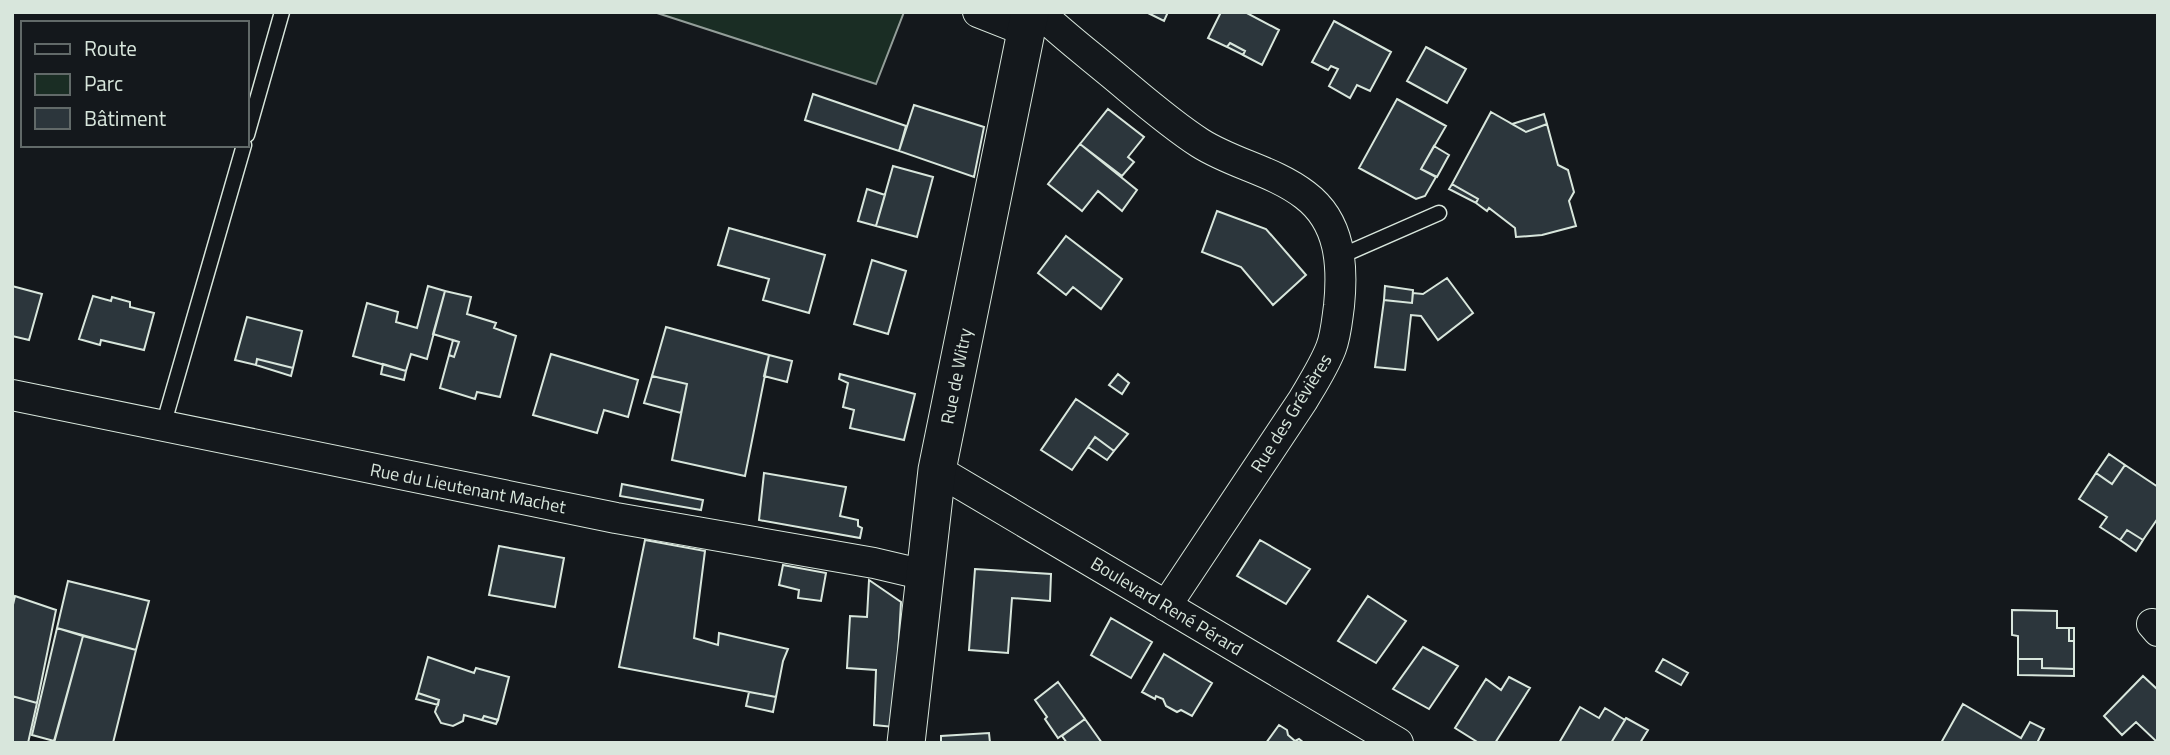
<svg xmlns="http://www.w3.org/2000/svg" width="2170" height="755" font-family="'Titillium Web',sans-serif">
<style>
.green{fill:#1a2d24;stroke:#939e99;stroke-width:2}
.building{fill:#2c363c;stroke:#d8e6dc;stroke-width:2}
.lines{fill:none;stroke-linecap:round;stroke-linejoin:round}
.service-casing{stroke:#d8e6dc;stroke-width:17}
.minor-casing{stroke:#d8e6dc;stroke-width:32}
.tertiary-casing{stroke:#d8e6dc;stroke-width:39}
.service{stroke:#14181c;stroke-width:14}
.minor{stroke:#14181c;stroke-width:30}
.tertiary{stroke:#14181c;stroke-width:37}
.labels{text-anchor:middle;dominant-baseline:central;stroke-width:5;stroke-linejoin:round;paint-order:stroke}
.street-label{font-size:18px;fill:#d8e6dc;stroke:#14181c}
</style>
<rect width="100%" height="100%" fill="#14181c"/>
<!-- green -->
<path class="green" d="M654,12H904L876,84Z"/>
<!-- building -->
<path class="building" d="M1146,12H1168L1164,21Z
M1221,12H1245L1279,30L1262,65L1243,55L1245,51L1230,43L1227,47L1208,38Z
M1334,21L1391,52L1370,91L1357,85L1350,98L1329,86L1338,69L1331,66L1328,70L1312,62Z
M1230,43L1245,51L1243,55L1227,47Z
M1426,47L1466,69L1447,103L1407,81Z
M813,94L906,126L899,151L805,120Z
M1397,99L1446,126L1421,169L1436,177L1425,196L1416,199L1359,168Z
M914,105L984,127L974,177L899,151Z
M1108,109L1144,137L1128,157L1134,162L1122,176L1080,144Z
M1491,112L1526,132L1547,124L1558,165L1568,170L1574,192L1569,201L1576,226L1542,235L1516,237L1515,228L1489,208L1487,211L1476,203L1478,199L1452,184Z
M1544,114L1547,124L1526,132L1512,124Z
M1080,144L1137,190L1122,211L1098,191L1082,211L1048,184Z
M1434,146L1449,155L1437,177L1421,169Z
M893,166L933,177L917,237L876,226Z
M1452,184L1478,199L1476,203L1449,189Z
M867,189L885,195L876,226L858,221Z
M1217,211L1266,229L1306,275L1273,305L1241,267L1202,252Z
M729,228L825,255L809,313L763,300L769,279L718,265Z
M1066,236L1122,279L1101,309L1073,287L1066,295L1038,273Z
M872,260L906,271L888,334L854,324Z
M1447,278L1473,313L1438,340L1421,316L1411,315L1405,370L1375,367L1384,300L1412,303L1413,293L1423,294Z
M12,286L42,294L29,340L12,336Z
M428,286L445,291L427,359L411,354L406,371L353,356L367,303L398,312L396,322L417,328Z
M1385,286L1413,290L1412,303L1384,300Z
M445,291L471,297L467,314L496,323L494,328L516,336L500,397L477,392L475,399L440,388L449,355L454,357L459,342L433,334Z
M93,296L111,301L112,297L130,302V307L154,313L144,350L101,340L100,345L79,339Z
M247,317L302,331L293,368L257,359L256,365L235,360Z
M666,327L769,355L745,476L672,460L687,384L652,376Z
M453,340L459,342L454,357L449,355Z
M551,354L638,380L628,417L604,410L597,433L533,415Z
M769,355L792,361L787,382L764,376Z
M257,359L293,368L291,376L256,365Z
M383,364L406,371L404,380L381,374Z
M840,374L915,394L904,440L850,428L854,410L843,407L848,383L839,379Z
M1118,374L1129,383L1122,394L1109,385Z
M652,376L687,384L681,413L644,403Z
M1076,399L1128,434L1114,451L1095,437L1072,470L1041,450Z
M1095,437L1114,451L1107,460L1088,447Z
M2109,454L2125,465L2112,484L2096,473Z
M2125,465L2158,487V518L2143,540L2127,530L2120,540L2100,527L2107,517L2079,499L2096,473L2112,484Z
M764,473L846,487L840,516L858,520V526L862,528L860,538L759,520Z
M622,484L703,500L701,510L620,496Z
M2127,530L2143,540L2136,551L2120,540Z
M645,540L705,551L694,638L718,645L719,633L788,649L783,661L776,697L619,667Z
M1260,540L1310,569L1286,604L1237,576Z
M499,546L564,558L555,607L489,595Z
M783,565L826,573L821,601L798,598L799,590L779,585Z
M975,569L1051,574L1050,601L1012,598L1008,653L969,650Z
M869,580L901,602L894,727L874,725L876,670L847,668L850,616L867,617Z
M68,581L149,601L136,650L57,628Z
M15,596L56,610L37,703L12,696V609Z
M1368,596L1406,621L1376,663L1338,641Z
M2012,610L2057,611V628H2069V641H2074V669L2042,668V659H2018V636L2012,635Z
M1111,618L1152,642L1131,678L1091,655Z
M57,628L83,636L54,741L32,735Z
M2069,628H2074V641H2069Z
M83,636L136,650L113,743H54Z
M1423,647L1458,666L1429,709L1393,689Z
M1164,654L1212,683L1192,716L1181,710L1177,712L1166,706L1163,699L1156,696L1155,699L1142,692Z
M428,657L474,673L476,668L509,677L498,720L484,716L482,720L464,715L463,721L453,726L441,723L435,712L439,700L418,693Z
M1663,659L1688,673L1681,685L1656,671Z
M2018,659H2042V668L2074,669V676L2018,675Z
M2143,676L2158,690V743L2136,722L2122,735L2104,716Z
M1509,677L1530,688L1495,743H1479L1455,728L1486,679L1501,690Z
M1058,682L1085,719L1058,738L1045,719L1047,717L1035,700Z
M749,692L776,697L773,712L746,706Z
M418,693L439,700L438,705L416,699Z
M12,696L37,703L28,743H12Z
M1963,704L2021,738L2030,722L2044,729L2037,743H1941Z
M1580,707L1599,718L1605,708L1625,720L1611,743H1559Z
M484,716L498,720L496,724L482,720Z
M1626,718L1648,730L1640,743H1611Z
M1085,719L1102,743H1067L1062,736Z
M1279,725L1287,730L1288,735L1295,741L1299,739L1304,743H1266Z
M989,733L990,743H941V736Z"/>
<g class="lines">
<defs>
<path id="service" d="M247,135L282,12
M1341,256L1439,213
M163,426L244,145"/>
<path id="minor" d="M978,12L1026,31
M1039,12C1062,34 1088,54 1112,74C1141,98 1169,123 1200,143C1233,164 1274,171 1305,195C1341,222 1343,266 1339,306C1337,320 1336,335 1331,348C1324,366 1313,383 1303,400L1166,606
M12,395L616,518L874,563L925,575
M937,470L1398,743
M2152,624L2158,631"/>
<path id="tertiary" d="M906,743L937,470L1030,12"/>
</defs>
<!-- service casing -->
<use href="#service" class="service-casing"/>
<!-- minor casing -->
<use href="#minor" class="minor-casing"/>
<!-- tertiary casing -->
<use href="#tertiary" class="tertiary-casing"/>
<!-- service -->
<use href="#service" class="service"/>
<!-- minor -->
<use href="#minor" class="minor"/>
<!-- tertiary -->
<use href="#tertiary" class="tertiary"/>
</g>
<g class="labels">
<!-- street labels -->
<g class="street-label">
<text transform="translate(956 376) rotate(-79)">Rue de Witry</text>
<text transform="translate(1291 413) rotate(-58)">Rue des Grévières</text>
<text transform="translate(468 488) rotate(11)">Rue du Lieutenant Machet</text>
<text transform="translate(1167 606) rotate(31)">Boulevard René Pérard</text>
</g>
</g>
<!-- border -->
<rect width="2170" height="755" fill="none" stroke="#d8e6dc" stroke-width="28"/>
<!-- legend -->
<rect x="21" y="21" width="228" height="126" fill="#14181c" stroke="#626a69" stroke-width="2"/>
<rect x="35" y="44" width="35" height="10" fill="#14181c" stroke="#626a69" stroke-width="2"/>
<text x="84" y="56" font-size="21" fill="#d8e6dc">Route</text>
<rect x="35" y="74" width="35" height="21" fill="#1a2d24" stroke="#626a69" stroke-width="2"/>
<text x="84" y="91" font-size="21" fill="#d8e6dc">Parc</text>
<rect x="35" y="108" width="35" height="21" fill="#2c363c" stroke="#626a69" stroke-width="2"/>
<text x="84" y="126" font-size="21" fill="#d8e6dc">Bâtiment</text>
</svg>
